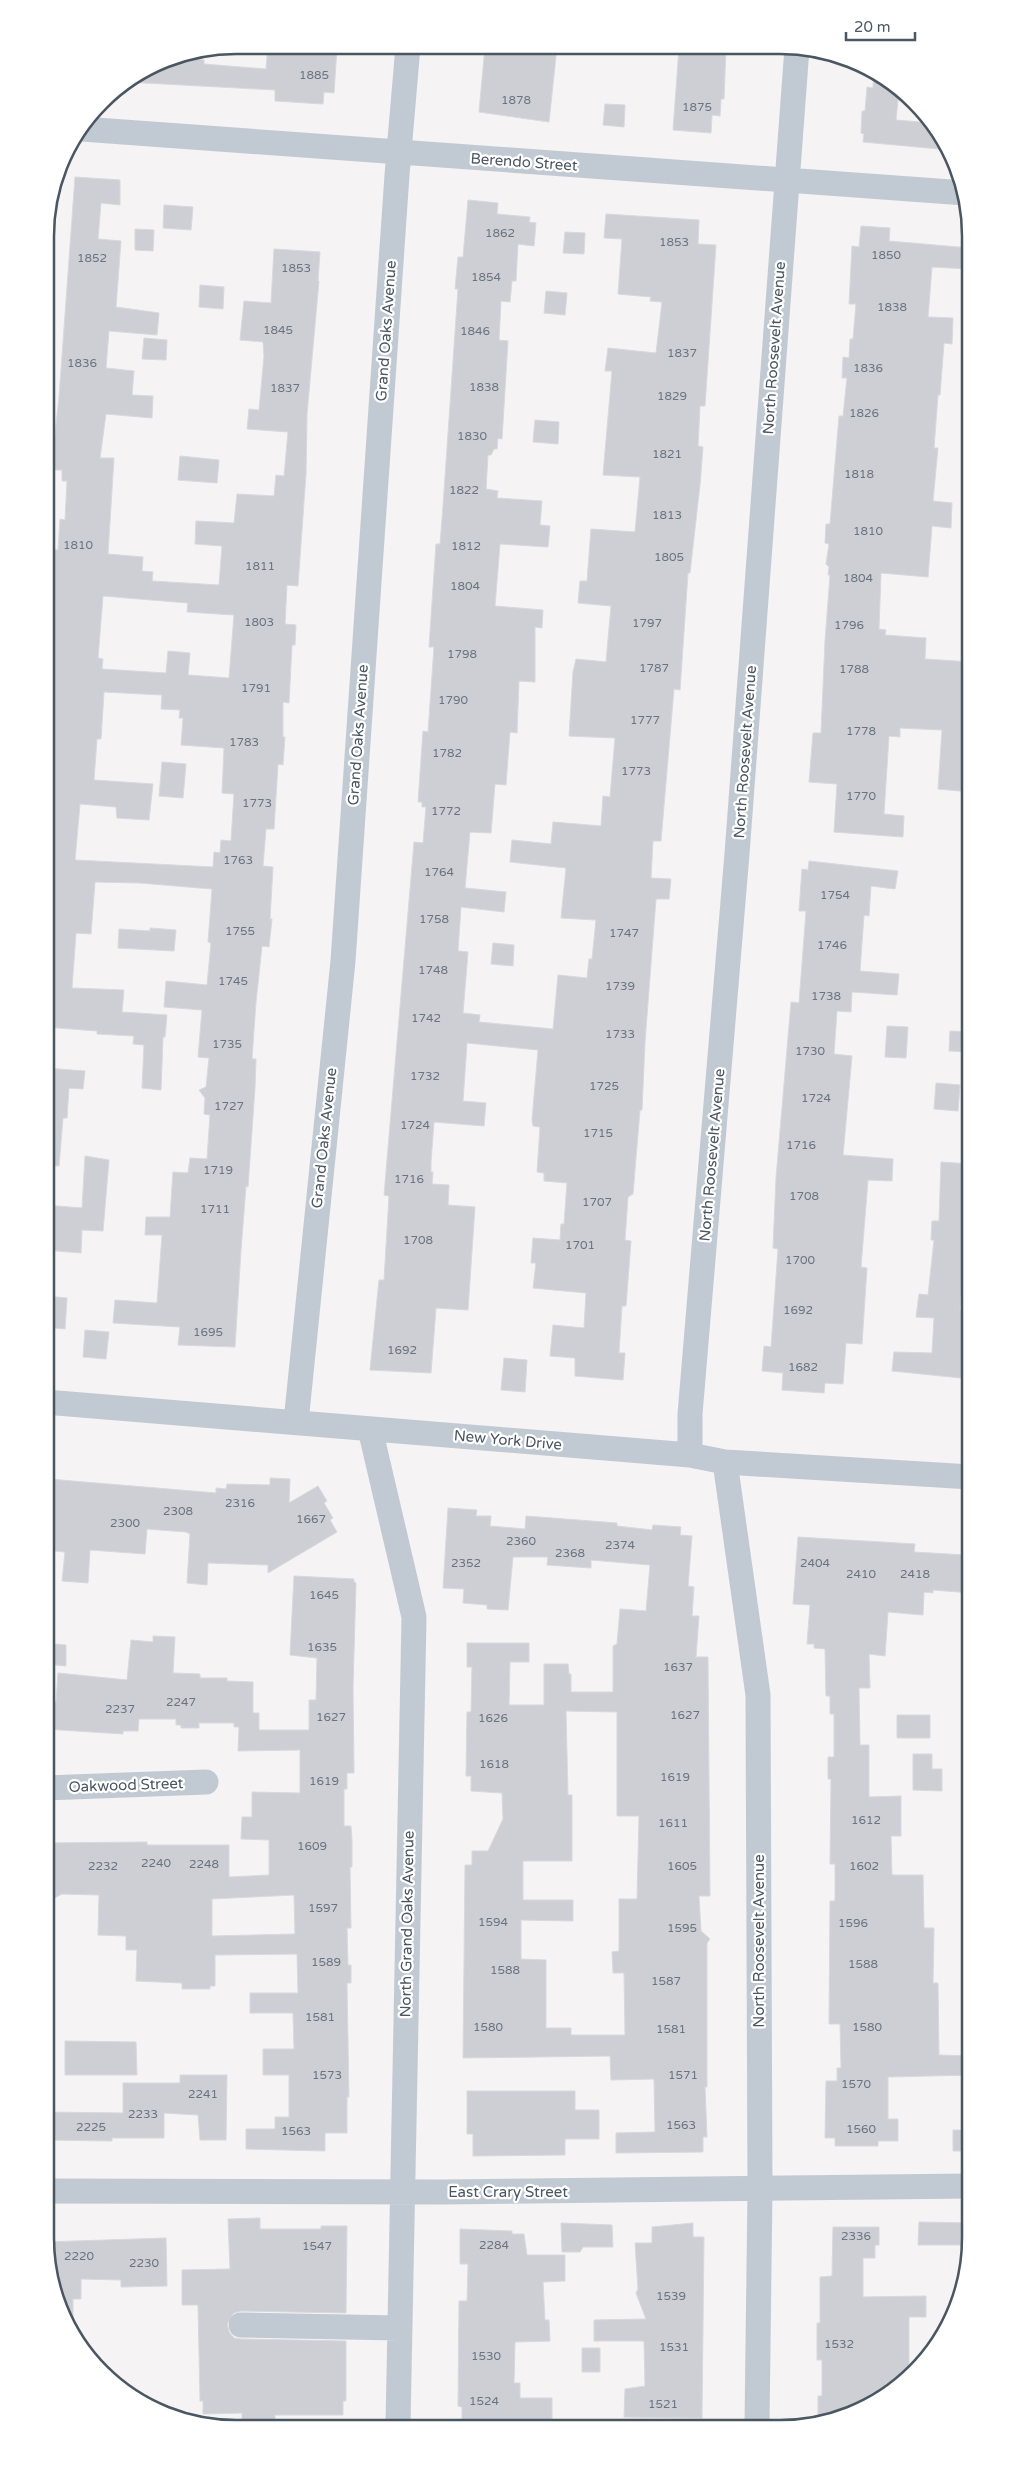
<svg xmlns="http://www.w3.org/2000/svg" width="1016" height="2474" font-family="'Varela Round',sans-serif">
<style>
.building{fill:#cdcfd5;stroke:#d7d9de;fill-rule:evenodd}
.lines{fill:none;stroke-linecap:round;stroke-linejoin:round}
.minor{stroke:#c1cad2;stroke-width:25}
.labels{text-anchor:middle;dominant-baseline:central;stroke-width:4.5;stroke-linejoin:round;paint-order:stroke}
.number-label{font-size:12px;fill:#6b747e}
.street-label{font-size:15px;fill:#4a5661;stroke:#fff}
.rim{fill:none;stroke:#4a5661;stroke-width:2.5}
</style>
<rect width="100%" height="100%" fill="#f5f3f3"/>
<!-- building -->
<path class="building" d="M268,45L337,48L334,93L324,92L323,104L275,101V90L126,82L163,59L172,58L204,60V64L266,69Z
M485,47H557L549,122L479,112Z
M679,48H726L724,99H721L720,116L712,115L711,133L673,130Z
M874,71L899,90L896,120L932,123L949,148L939,147V149L863,142L864,134L861,133L862,111H865L867,87L873,88Z
M605,104L625,105L624,127L603,125Z
M75,177L120,180V205L101,203L98,239L121,241L116,307L159,313L157,335L109,331L106,368L134,371L132,395L153,396L152,418L106,414L100,458H114L108,554L143,557L142,571L153,572L152,581L219,585L222,546L195,544L196,521L234,523L237,494L274,496L276,475L284,476L288,432L247,429L249,409L259,410L264,356L263,342L240,340L244,301L271,303L274,249L320,252L318,281H319L307,414L306,474L298,586L287,585L285,624L296,625L295,645H292L289,703L283,702V737H285L283,765L278,764L274,829H266L263,866L273,867L270,919H272L269,947L262,946L256,1002L252,1059H256L255,1088L248,1187L246,1186L241,1250L235,1347L178,1345L180,1327L113,1323L115,1300L157,1303L162,1235H145L146,1217H170L173,1172L188,1173L190,1158L207,1159L210,1115L204,1114L205,1098L199,1090L206,1087L209,1058L198,1057L202,1010L164,1007L166,981L207,985L211,943L208,942L212,889L140,883L95,882L91,934L76,933L72,988L124,990L122,1012L167,1015L165,1037H163L161,1090L142,1088L144,1045L133,1044L134,1036L97,1034V1031L45,1027V708L48,674H45V649H52L54,611H45V549L58,550L60,519L65,520L67,481H62V470H51L59,397ZM103,596L188,603L187,612L234,615L229,678L188,675L190,653L168,651L166,673L102,669L103,659L98,658ZM104,692L162,695L161,709L180,710L179,718H183L181,745L224,748L222,793L234,794L231,841L221,840L220,853L214,852L213,867L75,860L80,804L116,807L117,818L149,820L153,784L94,780L97,739H101Z
M468,200L498,203L497,214L530,217L529,222L536,223L534,246L518,244L516,281H512L510,302L501,301L499,340L508,341L502,439L498,438L497,449H494L491,455H488L486,489L498,491L497,498L542,501L540,525L550,526L548,547L500,544L495,606L543,610L542,628L535,627V682L519,681L517,733L510,732L506,785L495,784L491,833L470,832L465,888L506,892L504,912L461,907L458,951L468,952L463,1013L480,1015L479,1022L553,1029L558,975L587,978L589,959H592L596,920L561,918L566,868L510,862L512,840L551,844L553,822L601,826L603,796L610,797L615,738L569,736L573,672L576,659L606,662L611,606L578,603L580,581H587L591,529L635,532L640,477L603,475L612,371H605L608,348L656,353L662,302L650,301L651,297L618,294L622,239L604,238L606,214L699,220L698,244L716,245L705,406H700L698,446L703,447L700,485L690,573H688L680,690L674,689L661,841H653L651,878L671,879L669,899H656L645,1042L642,1110H640L633,1194L628,1197L625,1240L631,1241L626,1306H622L619,1353H625L623,1380L575,1376V1358L550,1356L553,1325L584,1328L586,1293L533,1288L536,1263H531L533,1238L560,1240L561,1224H564L567,1183L544,1181V1173L537,1172L540,1127L533,1126L532,1120L538,1050L467,1043L463,1101L486,1103L484,1126L434,1122L431,1162V1172H433L432,1184L449,1185L448,1205L475,1207L468,1310L436,1308L431,1373L370,1370L379,1280H384L389,1196L384,1195L414,842L423,843L426,807H422V802H418L423,731L428,732L434,647H429L436,544H440L443,506L458,289H455L458,257H463Z
M164,205L193,207L191,230L163,228Z
M861,226L890,228L889,241L970,248L969,269L932,267L928,317L953,318L952,344L944,343L940,395H938L934,448H938L933,501L952,503L951,528L932,526L928,577L881,573L879,629L886,630L885,635L926,638L925,659L971,662V792L938,789L942,730L900,728V737L889,736L884,814L904,816L903,837L834,832L837,784L809,782L813,733H821L825,641L830,575H828L829,567L826,564L829,544L825,543L826,524H830L839,416H843L847,378H842L843,357L849,358L850,339H853L856,304H849L852,246L859,247Z
M135,229L154,230L153,251L135,250Z
M565,232L585,233L584,254L563,253Z
M200,285L224,287L223,309L199,307Z
M546,291L567,293L565,315L544,313Z
M144,338L167,340L166,360L142,359Z
M535,420L559,422L558,444L533,442Z
M180,456L219,460L217,483L178,480Z
M162,762L186,764L183,798L159,796Z
M809,861L898,871L895,889L871,886L869,916L864,915L860,971L899,974L897,995L852,992L851,1012L837,1011L834,1054L852,1056L843,1155L893,1159L892,1181L868,1180L861,1267L867,1268L862,1344L846,1343L843,1384L825,1383L824,1393L782,1390L783,1373L762,1371L764,1346L771,1347L778,1249L773,1248L776,1178L791,1002L799,1003L806,911H799L802,869L808,870Z
M150,928L176,930L174,951L118,948L119,929L150,931Z
M493,943L514,945L513,966L491,964Z
M887,1026L908,1027L906,1058L885,1057Z
M950,1031L971,1032V1052L949,1051Z
M45,1068L85,1071L83,1089L69,1088L67,1118H63L59,1166L45,1165Z
M936,1083L960,1085L958,1111L934,1109Z
M85,1156L109,1160L103,1231L82,1230L81,1253L45,1250V1205L82,1208Z
M941,1162L971,1164V1225L967,1267L963,1266L960,1310L971,1311V1379L892,1371L894,1352L932,1353L934,1318L916,1317L919,1294L928,1295L934,1240H931L932,1221H939Z
M45,1296L67,1298L65,1329L45,1327Z
M85,1330L109,1332L106,1359L83,1357Z
M504,1358L527,1360L525,1392L501,1390Z
M270,1478L290,1479L289,1503L318,1486L327,1501L324,1503L333,1518L330,1520L337,1532L268,1573V1565L208,1563L207,1585L187,1583L190,1534L186,1532L147,1529L145,1554L90,1550L88,1583L62,1581L65,1552L45,1550L49,1479L216,1493V1488L226,1489L227,1484L270,1485Z
M448,1508L477,1510L476,1516H491L490,1526L525,1529L526,1516L617,1523V1526L652,1530L653,1525L681,1527L680,1535L692,1536L688,1586L694,1587L692,1616H699L696,1657H708L710,1896H699L701,1931L710,1939L707,1943V2087H705L707,2137H703V2152L616,2153V2133L655,2132L654,2079L611,2080L610,2056L463,2058L465,1865H472V1851H488L503,1819L502,1793L471,1791V1776H466L467,1712H471L472,1667H467V1643H529V1662H510L509,1705H544V1664H568L569,1674H571V1692H613V1646L617,1644L620,1609L646,1611L650,1565L591,1560V1568L547,1565L548,1557H513L508,1610L487,1609V1605L463,1603L464,1589L443,1588ZM566,1711L617,1712V1816H639L637,1899H619V1951L612,1952L613,1973H624L625,2035H571V2028H546V1960L521,1959V1920L573,1921V1900H523V1861H572V1795H568Z
M798,1537L915,1544L914,1552L965,1555V1557H971V1593L933,1590V1593L924,1592L923,1615L888,1612L885,1656L869,1654L870,1688H859L860,1745H869V1797L901,1796V1836H891L892,1875H923L924,1928H934L933,1983H938L939,2055L971,2056V2075L888,2077V2119H898V2141H878V2146H835V2138H825L826,2081H837V2068H841L840,2024H829L830,1901H835V1864H830L831,1779H828V1757H834V1714H830V1696H826L825,1649L814,1648V1644H807L810,1605L793,1604Z
M294,1576L354,1579V1582L356,1583L353,1687L354,1773H347V1789H344V1826H351L352,1840V1867H350L351,1928H347L348,1965H351V1983H347L349,2097H347V2133H325V2151L246,2149V2129H275V2117H289V2075H263V2049H294L293,2013H250V1993H298L297,1954L215,1955V1986H210V1989H182V1983L136,1981L137,1950H126V1936L98,1935L99,1895L62,1894L45,1903V1843L147,1842V1845H229V1877L269,1875V1840L241,1839L242,1817H252V1792L300,1793V1750L238,1751L239,1727H234V1723H199V1728H181V1725H176V1719H139L138,1731H123V1734L45,1729L48,1701L56,1702L58,1673L127,1680L131,1640L153,1642V1636L175,1637L173,1673L200,1674V1678H227V1681L253,1682V1713H259V1730H309V1700H316L317,1658L290,1655ZM294,1895L295,1934L212,1936V1899Z
M45,1643L66,1645V1666L45,1664Z
M897,1715H930V1738H897Z
M913,1754H932V1769H942V1791L913,1790Z
M65,2041L136,2042L137,2075H65Z
M180,2075H227L226,2140H200L198,2115L164,2113V2138H112V2141L45,2140V2112L123,2113V2083H180Z
M467,2091H575V2110H599V2139H565V2155L473,2156V2134H467Z
M953,2130H971V2151H953Z
M260,2218V2229H321V2226H347L346,2313L241,2311L234,2313L227,2324L229,2332L234,2338L241,2339L346,2341V2401H343V2415H275V2424H242V2413L203,2414V2401H200L198,2305H182V2270L230,2269L228,2219Z
M919,2222L969,2223V2245H918Z
M561,2223L612,2225L613,2247H583L580,2252H562Z
M693,2223V2237H704L702,2418L624,2417L625,2389L645,2386L644,2341H594V2320L646,2319L636,2293L638,2289L635,2243H652V2227Z
M833,2227H879V2245H875V2258H863V2297L926,2296V2317H909V2375L891,2393H872V2403L840,2418H818V2396H822V2360H817V2323H820V2277L832,2276Z
M460,2229L512,2231V2234H524L527,2255H565V2281L543,2282L545,2320H549L550,2341L515,2342L514,2383H520V2398H552V2421H549V2424H530L529,2420L462,2421V2407L458,2406L459,2301H467L468,2264H460Z
M166,2238L167,2286L121,2287V2280L81,2279V2299H73V2327H68L51,2288L45,2242Z
M582,2348H600V2372H582Z"/>
<g class="lines">
<!-- minor -->
<path class="minor" d="M82,129L965,193
M45,1402L690,1455L725,1462L971,1477
M296,1422L343,961L397,175L408,46
M370,1429L414,1617L398,2425
M690,1455V1414L737,854L797,48
M725,1462L758,1695L760,2190L757,2423
M45,1788L206,1782
M45,2191L442,2192L971,2186
M241,2325L399,2328"/>
</g>
<g class="labels">
<!-- number labels -->
<g class="number-label">
<text x="314" y="75">1885</text>
<text x="516" y="100">1878</text>
<text x="697" y="107">1875</text>
<text x="500" y="233">1862</text>
<text x="674" y="242">1853</text>
<text x="886" y="255">1850</text>
<text x="92" y="258">1852</text>
<text x="296" y="268">1853</text>
<text x="486" y="277">1854</text>
<text x="892" y="307">1838</text>
<text x="278" y="330">1845</text>
<text x="475" y="331">1846</text>
<text x="682" y="353">1837</text>
<text x="82" y="363">1836</text>
<text x="868" y="368">1836</text>
<text x="484" y="387">1838</text>
<text x="285" y="388">1837</text>
<text x="672" y="396">1829</text>
<text x="864" y="413">1826</text>
<text x="472" y="436">1830</text>
<text x="667" y="454">1821</text>
<text x="859" y="474">1818</text>
<text x="464" y="490">1822</text>
<text x="667" y="515">1813</text>
<text x="868" y="531">1810</text>
<text x="78" y="545">1810</text>
<text x="466" y="546">1812</text>
<text x="669" y="557">1805</text>
<text x="260" y="566">1811</text>
<text x="858" y="578">1804</text>
<text x="465" y="586">1804</text>
<text x="259" y="622">1803</text>
<text x="647" y="623">1797</text>
<text x="849" y="625">1796</text>
<text x="462" y="654">1798</text>
<text x="654" y="668">1787</text>
<text x="854" y="669">1788</text>
<text x="256" y="688">1791</text>
<text x="453" y="700">1790</text>
<text x="645" y="720">1777</text>
<text x="861" y="731">1778</text>
<text x="244" y="742">1783</text>
<text x="447" y="753">1782</text>
<text x="636" y="771">1773</text>
<text x="861" y="796">1770</text>
<text x="257" y="803">1773</text>
<text x="446" y="811">1772</text>
<text x="238" y="860">1763</text>
<text x="439" y="872">1764</text>
<text x="835" y="895">1754</text>
<text x="434" y="919">1758</text>
<text x="240" y="931">1755</text>
<text x="624" y="933">1747</text>
<text x="832" y="945">1746</text>
<text x="433" y="970">1748</text>
<text x="233" y="981">1745</text>
<text x="620" y="986">1739</text>
<text x="826" y="996">1738</text>
<text x="426" y="1018">1742</text>
<text x="620" y="1034">1733</text>
<text x="227" y="1044">1735</text>
<text x="810" y="1051">1730</text>
<text x="425" y="1076">1732</text>
<text x="604" y="1086">1725</text>
<text x="816" y="1098">1724</text>
<text x="229" y="1106">1727</text>
<text x="415" y="1125">1724</text>
<text x="598" y="1133">1715</text>
<text x="801" y="1145">1716</text>
<text x="218" y="1170">1719</text>
<text x="409" y="1179">1716</text>
<text x="804" y="1196">1708</text>
<text x="597" y="1202">1707</text>
<text x="215" y="1209">1711</text>
<text x="418" y="1240">1708</text>
<text x="580" y="1245">1701</text>
<text x="800" y="1260">1700</text>
<text x="798" y="1310">1692</text>
<text x="208" y="1332">1695</text>
<text x="402" y="1350">1692</text>
<text x="803" y="1367">1682</text>
<text x="240" y="1503">2316</text>
<text x="178" y="1511">2308</text>
<text x="311" y="1519">1667</text>
<text x="125" y="1523">2300</text>
<text x="521" y="1541">2360</text>
<text x="620" y="1545">2374</text>
<text x="570" y="1553">2368</text>
<text x="466" y="1563">2352</text>
<text x="815" y="1563">2404</text>
<text x="861" y="1574">2410</text>
<text x="915" y="1574">2418</text>
<text x="324" y="1595">1645</text>
<text x="322" y="1647">1635</text>
<text x="678" y="1667">1637</text>
<text x="181" y="1702">2247</text>
<text x="120" y="1709">2237</text>
<text x="685" y="1715">1627</text>
<text x="331" y="1717">1627</text>
<text x="493" y="1718">1626</text>
<text x="494" y="1764">1618</text>
<text x="675" y="1777">1619</text>
<text x="324" y="1781">1619</text>
<text x="866" y="1820">1612</text>
<text x="673" y="1823">1611</text>
<text x="312" y="1846">1609</text>
<text x="156" y="1863">2240</text>
<text x="204" y="1864">2248</text>
<text x="103" y="1866">2232</text>
<text x="682" y="1866">1605</text>
<text x="864" y="1866">1602</text>
<text x="323" y="1908">1597</text>
<text x="493" y="1922">1594</text>
<text x="853" y="1923">1596</text>
<text x="682" y="1928">1595</text>
<text x="326" y="1962">1589</text>
<text x="863" y="1964">1588</text>
<text x="505" y="1970">1588</text>
<text x="666" y="1981">1587</text>
<text x="320" y="2017">1581</text>
<text x="488" y="2027">1580</text>
<text x="867" y="2027">1580</text>
<text x="671" y="2029">1581</text>
<text x="327" y="2075">1573</text>
<text x="683" y="2075">1571</text>
<text x="856" y="2084">1570</text>
<text x="203" y="2094">2241</text>
<text x="143" y="2114">2233</text>
<text x="681" y="2125">1563</text>
<text x="91" y="2127">2225</text>
<text x="861" y="2129">1560</text>
<text x="296" y="2131">1563</text>
<text x="856" y="2236">2336</text>
<text x="494" y="2245">2284</text>
<text x="317" y="2246">1547</text>
<text x="79" y="2256">2220</text>
<text x="144" y="2263">2230</text>
<text x="671" y="2296">1539</text>
<text x="839" y="2344">1532</text>
<text x="674" y="2347">1531</text>
<text x="486" y="2356">1530</text>
<text x="484" y="2401">1524</text>
<text x="663" y="2404">1521</text>
</g>
<!-- street labels -->
<g class="street-label">
<text transform="translate(524 162) rotate(4)">Berendo Street</text>
<text transform="translate(386 331) rotate(-86)">Grand Oaks Avenue</text>
<text transform="translate(774 348) rotate(-86)">North Roosevelt Avenue</text>
<text transform="translate(358 735) rotate(-86)">Grand Oaks Avenue</text>
<text transform="translate(745 752) rotate(-86)">North Roosevelt Avenue</text>
<text transform="translate(324 1138) rotate(-84)">Grand Oaks Avenue</text>
<text transform="translate(712 1155) rotate(-85)">North Roosevelt Avenue</text>
<text transform="translate(508 1440) rotate(5)">New York Drive</text>
<text transform="translate(126 1785) rotate(-2)">Oakwood Street</text>
<text transform="translate(407 1924) rotate(-89)">North Grand Oaks Avenue</text>
<text transform="translate(759 1941) rotate(-90)">North Roosevelt Avenue</text>
<text x="508" y="2192">East Crary Street</text>
</g>
</g>
<!-- crop -->
<path d="M0 0H1016V2474H0ZM236 54H780A182 182 0 0 1 962 236V2238A182 182 0 0 1 780 2420H236A182 182 0 0 1 54 2238V236A182 182 0 0 1 236 54Z" fill="#fff" fill-rule="evenodd"/>
<path class="rim" d="M236 54H780A182 182 0 0 1 962 236V2238A182 182 0 0 1 780 2420H236A182 182 0 0 1 54 2238V236A182 182 0 0 1 236 54Z"/>
<!-- scale -->
<path d="M846 32v8h69v-8" fill="none" stroke="#4a5661" stroke-width="2.5"/>
<text x="854" y="32" font-size="15" fill="#4a5661" stroke="#ffffff" stroke-width="4" paint-order="stroke">20 m</text>
</svg>
